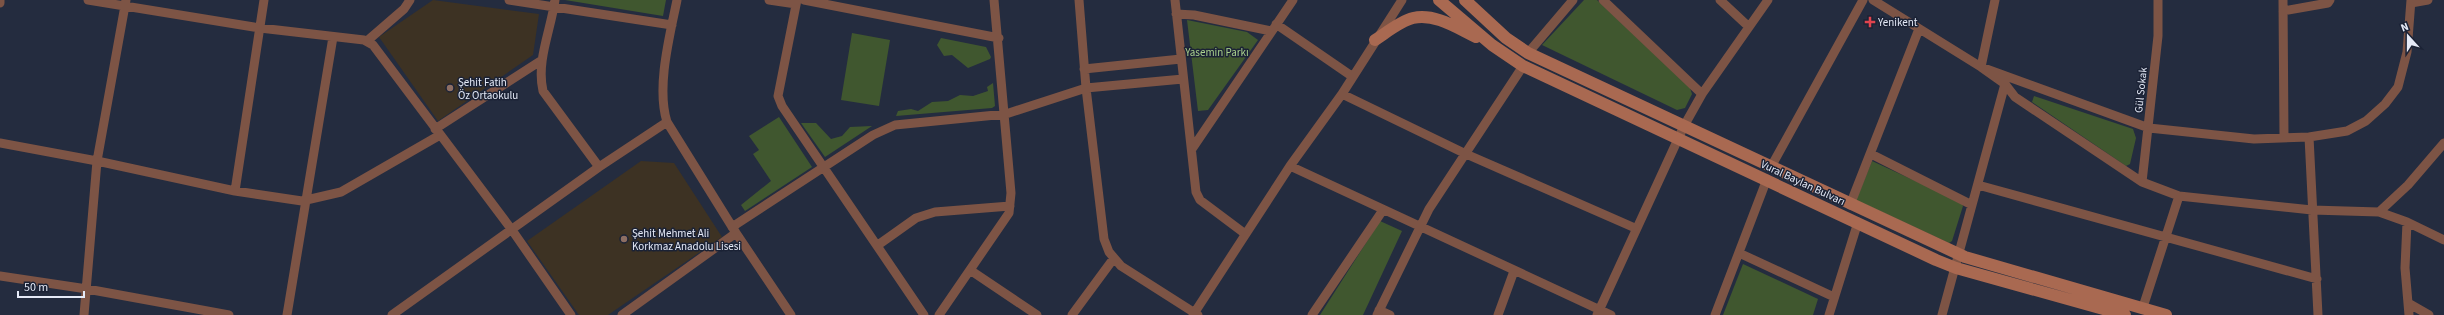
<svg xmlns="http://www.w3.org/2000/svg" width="2444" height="315" font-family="'Source Sans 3',sans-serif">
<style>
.education{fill:#3d3223}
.green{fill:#40572f}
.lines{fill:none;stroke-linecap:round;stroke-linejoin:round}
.street{stroke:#7d5445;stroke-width:9}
.secondary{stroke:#a96951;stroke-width:12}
.health-dot{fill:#e0444e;stroke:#1b2235;stroke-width:1.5}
.education-dot{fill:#8d6e63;stroke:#1b2235;stroke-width:1.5}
.labels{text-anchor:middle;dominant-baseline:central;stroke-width:3;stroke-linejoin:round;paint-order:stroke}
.poi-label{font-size:11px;fill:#e5eaf7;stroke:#1b2235;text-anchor:start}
.park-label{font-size:11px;fill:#aad28d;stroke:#1b2235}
.street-label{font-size:11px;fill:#e5eaf7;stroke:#1b2235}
</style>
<rect width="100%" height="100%" fill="#242c3f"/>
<!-- education -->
<path class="education" d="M433,0L539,14L533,55L438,121L379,37Z
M641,161L674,163L722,237L608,315H579L527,241Z"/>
<!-- green -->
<path class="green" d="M565,0H666L663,16Z
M1584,0H1597L1690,88L1692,94L1685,108L1677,110L1542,45Z
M1187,20L1247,32L1258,40L1208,110L1198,111Z
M852,33L890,40L879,106L841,100Z
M941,38L986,47L991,57L990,59L968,68L952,55L944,56L937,45Z
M993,83L995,106L992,108L896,116L898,111L911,109L918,111L932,102L948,101L960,95L973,96L988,91L987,87Z
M2034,96L2133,129L2136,138L2130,164L2126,166L2032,102Z
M779,117L812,167L745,211L741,205L771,181L753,154L759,150L749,136Z
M801,123H816L831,139L842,136L850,127L872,126L825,157Z
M1872,161L1961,202L1963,206L1952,241L1949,243L1856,200Z
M1380,221L1402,231L1363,315H1320Z
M1743,264L1818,299L1813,315H1723Z"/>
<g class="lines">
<!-- street -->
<path class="street" d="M88,0L260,28L364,40L373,45L512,230L571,315
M509,0L672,25
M555,0C551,30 536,61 543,91L599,167
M677,0C670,35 656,87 667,122L736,233L791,315
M769,0L796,4
M797,0L778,96L782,106L924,315
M804,0L999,38
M1079,0L1086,88L1104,239L1109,252L1121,266L1198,315
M1175,0L1196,192L1200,200L1244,233
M1603,0L1702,94
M1720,0L1749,27
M1873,0L1981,67L2149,128L2254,139L2309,137L2347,131L2366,121L2385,104L2398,87L2407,52L2411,0
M1995,0L1981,67L2005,84L2015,97L2142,182L2179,196L2312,210L2379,212L2407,222L2444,240
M2283,0L2284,138
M0,3V0
M2411,3L2428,0
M2283,11L2328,3L2330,0
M1176,14L1194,15L1271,31
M1276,24L1353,77
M367,41L404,9L410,0
M1528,53L1573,0
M1084,69L1181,59
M1342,94L1466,154L1635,228
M435,129L542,60
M2309,137L2318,315
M0,143L97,161L126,0
M1192,149L1293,0
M1871,154L1972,205
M1290,166L1611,315
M1771,167L1863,0
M2142,182L2158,36V0
M1978,185L2317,279
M235,191L264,0
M1850,205L1919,29
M2379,212L2408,185L2444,143
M2407,222L2405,268L2409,315
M732,227L873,135L895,125L1006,114L1086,88L1183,79
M878,245L916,218L935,212L1010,206
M1739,253L1834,297
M970,270L1037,315
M0,276L87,289L229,315
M2408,303L2429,315
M2143,307L2179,196
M1379,310L1390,315
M84,315L97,161L235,191L302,201L341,192L440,135
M287,315L333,37
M392,315L599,167L667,122
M622,315L736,233
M939,315L1009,213L1011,193L994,0
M1072,315L1114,258
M1193,315L1290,166L1342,94L1402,0
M1312,315L1383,210
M1377,315L1429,209L1523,66
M1498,315L1514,271
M1597,315L1684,126L1702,94L1768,0
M1715,315L1767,179
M1829,315L1858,222
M1942,315L2005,84"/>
<!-- secondary -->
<path class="secondary" d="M1439,0L1492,45L1523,66L1936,260L1956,268L2125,315
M1465,0L1506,38L1528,53L1965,257L2166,315
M1375,40C1386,33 1400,21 1413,18C1435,13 1457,28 1476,37"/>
</g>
<!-- markers -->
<path class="health-dot" d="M1868 16h4v4h4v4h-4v4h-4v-4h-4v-4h4z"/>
<g class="education-dot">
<circle cx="450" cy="88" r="4"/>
<circle cx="624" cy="239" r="4"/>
</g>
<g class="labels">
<!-- poi labels -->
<g class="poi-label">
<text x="1878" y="22">Yenikent</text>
<text x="458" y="82">Şehit Fatih<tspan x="458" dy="13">Öz Ortaokulu</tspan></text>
<text x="632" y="233">Şehit Mehmet Ali<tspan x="632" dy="13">Korkmaz Anadolu Lisesi</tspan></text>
</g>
<!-- park labels -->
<g class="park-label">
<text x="1217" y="52">Yasemin Parkı</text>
</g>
<!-- street labels -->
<g class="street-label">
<text transform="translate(2141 90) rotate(-84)">Gül Sokak</text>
<text transform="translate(1803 183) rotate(25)">Vural Baylan Bulvarı</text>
</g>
</g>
<!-- north arrow -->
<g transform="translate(2408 36) rotate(339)" stroke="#1b2235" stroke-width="3" paint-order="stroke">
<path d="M0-3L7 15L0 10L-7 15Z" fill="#e5eaf7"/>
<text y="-6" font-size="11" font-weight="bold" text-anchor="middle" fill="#e5eaf7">N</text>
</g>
<!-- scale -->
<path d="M18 291v6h66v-6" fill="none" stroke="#e5eaf7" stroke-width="2"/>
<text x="24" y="291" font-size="12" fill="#e5eaf7" stroke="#1b2235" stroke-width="3" paint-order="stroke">50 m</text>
</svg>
